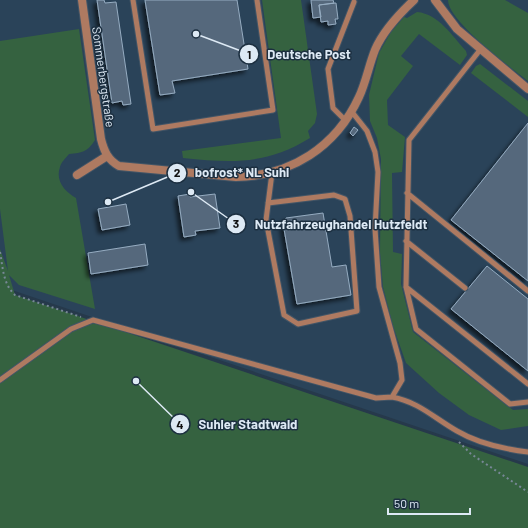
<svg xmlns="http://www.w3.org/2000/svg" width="528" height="528" font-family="Barlow,sans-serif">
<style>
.built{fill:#2a4359}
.green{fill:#356240}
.building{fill:#54687c;stroke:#96acc1;filter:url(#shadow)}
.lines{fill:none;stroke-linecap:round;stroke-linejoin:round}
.service-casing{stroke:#435566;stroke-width:7}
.minor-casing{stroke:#435566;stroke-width:10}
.path{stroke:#788897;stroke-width:2;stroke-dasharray:2 3;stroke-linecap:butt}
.service{stroke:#ae7a61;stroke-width:5}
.minor{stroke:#ae7a61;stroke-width:8}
.labels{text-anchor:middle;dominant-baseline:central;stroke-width:3;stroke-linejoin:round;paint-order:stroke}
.street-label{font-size:12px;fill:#dde9f4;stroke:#1c2f40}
.leader{fill:none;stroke:#dde9f4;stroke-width:1.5}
.callout-dot{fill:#dde9f4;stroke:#1c2f40;stroke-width:1.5}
.mark-label{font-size:12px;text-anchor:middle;font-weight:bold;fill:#111}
.callout-label{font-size:13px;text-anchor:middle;font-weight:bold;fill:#dde9f4;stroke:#1c2f40;stroke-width:3;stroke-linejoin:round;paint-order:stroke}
</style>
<defs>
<filter id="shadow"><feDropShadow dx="-3.5" dy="3.5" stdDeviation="2" flood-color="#0009"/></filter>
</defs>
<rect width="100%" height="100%" fill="#26394b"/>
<!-- built -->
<path class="built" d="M0,0H528V464L0,286Z"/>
<!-- green -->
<path class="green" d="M262,0H301L317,114L315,123L308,131L310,138C266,165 233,163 183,158L182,151L281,138Z
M448,0H505L528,13V81C510,67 448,21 448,0Z
M417,12C439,14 452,36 466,51L467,55L460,65L419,34L401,56L413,66L387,100L388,125L405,137L402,172L392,173L393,252L402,254L401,284L413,332L513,410L528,409V426L501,430L469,415L439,393L406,363L393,326L383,287L380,253L381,159L377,138L370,121L369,95L379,53L391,32L404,17L407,18Z
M79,29L95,140C88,151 83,153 69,154C66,158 61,162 60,167C55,181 65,192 76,198L95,309L19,285L9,275L15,295L528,467V528H0V249L8,271L0,209V41Z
M480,64L528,101V117L471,73L476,66Z"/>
<!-- building -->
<path class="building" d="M97,0H104L105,3L116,2L131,104L123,105L122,101L112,103Z
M145,0H237L248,69L172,81L175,93L160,95Z
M311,0H333L334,3L319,5L321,17L313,18Z
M336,3L338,19H335L336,24L328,25V21L321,22L319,5Z
M528,123V281L451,220Z
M354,127L358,130L353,136L350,133Z
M190,194V197L215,194L220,228L195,231L196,235L184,237L178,196Z
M126,204L130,225L102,230L98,209Z
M323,213L332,267L346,265L351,295L297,304L283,223L286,218Z
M145,244L148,265L91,274L88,253Z
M487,266L528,299V371L451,309Z"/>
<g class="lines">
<defs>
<path id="service" d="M133,0L153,129L273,110L257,0
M480,50L409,140L406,287L416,329L510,404L528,402
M346,121L333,108L328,69L354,2
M407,193L528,291
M268,203L334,195L345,199L350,216L357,311L298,324L284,315L266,220L272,173
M406,241L465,288
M406,287L528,384
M0,380L71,329L93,320L376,398L392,397L402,380L400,363L379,287L375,229L378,172L375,152L367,131L352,112
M392,397C419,402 434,418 457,431C479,444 503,449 528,452"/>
<path id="minor" d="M82,0L101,139C104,151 108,160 119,166L236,177C291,176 336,147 359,97C366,82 369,65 375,50C383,31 399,14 414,0
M435,0L457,29L528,89
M77,175L107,156"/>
</defs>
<!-- service casing -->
<use href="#service" class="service-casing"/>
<!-- minor casing -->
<use href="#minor" class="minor-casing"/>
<!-- path -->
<path class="path" d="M0,252C3,268 3,284 15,295L81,317
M459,442L471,454L528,492"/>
<!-- service -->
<use href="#service" class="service"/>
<!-- minor -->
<use href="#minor" class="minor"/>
</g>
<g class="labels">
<!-- street labels -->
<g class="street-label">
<text transform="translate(104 77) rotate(82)">Sommerbergstraße</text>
</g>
</g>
<!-- callouts -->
<path class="leader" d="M196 34L249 54M108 202L177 173M191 192L236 224M136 381L180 424"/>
<g class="callout-dot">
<circle cx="196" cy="34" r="4"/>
<circle cx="108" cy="202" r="4"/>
<circle cx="191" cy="192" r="4"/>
<circle cx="136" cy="381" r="4"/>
<circle cx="249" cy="54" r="10"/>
<circle cx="177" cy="173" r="10"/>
<circle cx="236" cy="224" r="10"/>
<circle cx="180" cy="424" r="10"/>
</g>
<g class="mark-label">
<text x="249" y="59">1</text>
<text x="177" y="177">2</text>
<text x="236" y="228">3</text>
<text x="180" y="429">4</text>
</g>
<g class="callout-label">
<text x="309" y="59">Deutsche Post</text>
<text x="242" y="177">bofrost* NL Suhl</text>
<text x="341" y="229">Nutzfahrzeughandel Hutzfeldt</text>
<text x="248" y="429">Suhler Stadtwald</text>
</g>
<!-- scale -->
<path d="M388 508v6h82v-6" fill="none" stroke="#dde9f4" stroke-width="2"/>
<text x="394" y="508" font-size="12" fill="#dde9f4" stroke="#1c2f40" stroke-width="3" paint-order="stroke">50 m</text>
</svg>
